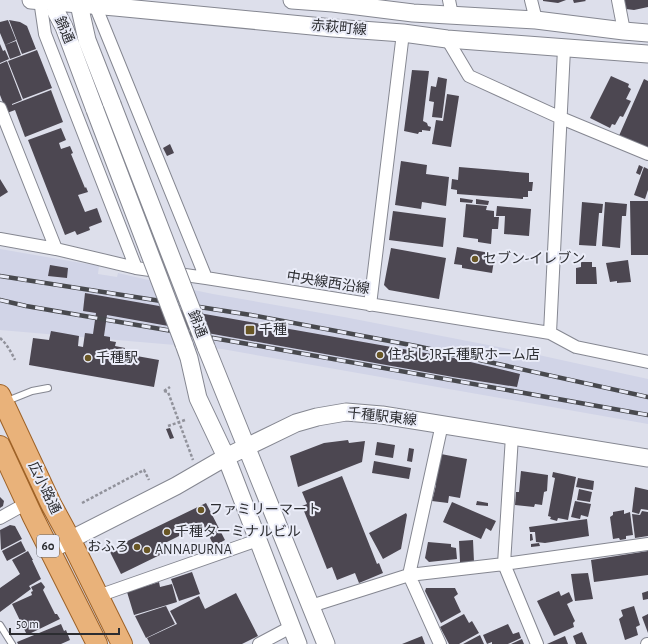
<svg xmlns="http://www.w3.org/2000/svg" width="648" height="644" font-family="'Alegreya Sans','Noto Sans JP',sans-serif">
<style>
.built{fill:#d1d4e7}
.building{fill:#4c4751}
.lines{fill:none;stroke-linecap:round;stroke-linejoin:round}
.lane-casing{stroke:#858791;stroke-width:8}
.street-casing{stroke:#858791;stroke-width:14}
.secondary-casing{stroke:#858791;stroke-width:19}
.primary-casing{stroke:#9e6227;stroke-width:22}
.path{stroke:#91929b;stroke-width:2.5;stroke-dasharray:3 2;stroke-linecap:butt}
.lane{stroke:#fff;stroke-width:6}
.street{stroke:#fff;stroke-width:12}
.secondary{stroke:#fff;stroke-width:17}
.primary{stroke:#e9b27a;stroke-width:20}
.rail-casing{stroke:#48494e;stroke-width:4.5}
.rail{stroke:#eaecf8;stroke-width:3;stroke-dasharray:9;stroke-linecap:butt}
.secondary-bridge-casing{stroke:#858791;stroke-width:19;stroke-linecap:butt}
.secondary-bridge{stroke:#fff;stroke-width:17}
.poi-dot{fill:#695725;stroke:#eaecf8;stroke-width:1.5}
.labels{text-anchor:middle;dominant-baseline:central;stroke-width:4;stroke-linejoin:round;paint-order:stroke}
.shield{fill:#eaecf8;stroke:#65666d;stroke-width:1}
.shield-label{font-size:13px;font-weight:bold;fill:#2c2d31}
.street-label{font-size:14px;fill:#2c2d31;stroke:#eaecf8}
.poi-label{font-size:14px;fill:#2c2d31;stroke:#eaecf8;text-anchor:start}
</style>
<rect width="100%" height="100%" fill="#dddfeb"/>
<!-- built -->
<path class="built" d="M0,249L99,266L98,274L117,277L118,273L179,287L213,294L344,317L534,354L648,379V424L222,349L0,330Z"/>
<!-- building -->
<path class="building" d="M543,0H566L558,3L543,1Z
M573,0H585L586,1L574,3Z
M624,0H648V7L634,10L626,9Z
M8,20L16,40L5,45L0,33V22Z
M9,20L20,22L27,26L36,49L22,54Z
M16,41L21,55L10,59L5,45Z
M0,44L3,51L5,50L9,59L0,63Z
M37,50L52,88L23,99L8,61Z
M7,61L22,100L12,104V105L51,90L63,122L25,137L15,110L7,113L0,95V64Z
M412,70L429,71L423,121L427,123L428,126L431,127L430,131L422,130V132H419L418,134L404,131Z
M611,76L629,84L628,87L631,89L626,99L631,101L623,117L620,116L615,125L612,124L610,128L590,118Z
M438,77L447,79L442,118L432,117L434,102L429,101L431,86L436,87Z
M644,79L648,81V152L618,138Z
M447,94L459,96L451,147L432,144L436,120L443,121Z
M61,128L66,140L59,143L61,149L70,146L73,153L71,154L85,188L86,187L88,192L78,195L85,212L97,208L102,222L89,227L90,230L77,235L75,231L65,235L28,140Z
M170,144L174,153L167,156L163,148Z
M401,161L427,165L426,174L449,177L446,206L422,202L421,209L395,205Z
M639,165L643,167L640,175L636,173Z
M459,167L529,173V182H533L532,191H528V197H523V199L457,194V190L451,189L452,179L458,180Z
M644,167L648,169V190L645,199L634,195Z
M0,179L8,192L0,197Z
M460,198L473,200L472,203L460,202Z
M476,199L489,201L488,205L476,204Z
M630,201H648V255H631Z
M582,202L603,204L602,213H599L596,246L579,245Z
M605,202L627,204L626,216H622L620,248L602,246Z
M466,204L487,206L486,210L494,211V217H499L498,229H492L491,244L478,242V239L463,237Z
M497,206L531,209L529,236L504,234L505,216H496Z
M393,211L446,218L443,247L389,240Z
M457,247L495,254L492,273L462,268V265L454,264Z
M391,248L446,258L439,299L389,290L384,285Z
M628,260L631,282L617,283V281L610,282L606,263Z
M581,262H592V267H596L597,284H576V268L581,267Z
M50,265L68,268L67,278L48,276Z
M85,293L454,358L520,374L517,387L453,377L107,315L104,336L110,337V341L116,342L115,346L125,348L124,350L130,351L131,355L159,360L154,387L29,365L33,338L49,340L51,331L79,336L78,346L83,347L85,333L93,334L96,313L83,311Z
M170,428L174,438L170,439L166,429Z
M348,440L349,443L365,441L362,462L298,487L290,456L324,443Z
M377,442L395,445L393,458L375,455Z
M409,448L414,449L412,462L407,461Z
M441,454L467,459L460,498L449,496L448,503L432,501L436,485L435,484Z
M374,461L411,468L409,479L372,473Z
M521,471L548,475L547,491L544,492L542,505L535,504L534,507L515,505L516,492H519Z
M553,472L576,477L568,520L558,518L557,521L550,519L551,517L548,516L555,478L552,477Z
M342,476L377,564L379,563L383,573L359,583L355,573L337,580L332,567L327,569L302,506L307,504L302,492Z
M578,478L594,481L593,490L576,487Z
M635,487L648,490V510L641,509L639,514L632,512Z
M579,489L592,492L590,502L577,500Z
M0,497L4,501L3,506L0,508Z
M477,501L488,503V506L476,505Z
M575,501L591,504L588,517L581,515L580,519L571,517Z
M452,502L496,521L491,531L486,528L481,539L443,522Z
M206,503L225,540L214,546L203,524L161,545L164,553L121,574L109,550Z
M624,510V514L630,512L633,535L626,536V539L620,540L619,538L613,539L610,517L613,515V512Z
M642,511L648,512V536L635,538L632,514L640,515Z
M406,513L407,515L401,549L383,559L369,533Z
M587,519L589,536L545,543L536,542L535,532H530L529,527Z
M10,525L15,526L22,539L1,550L0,530Z
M530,534H532L533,540L530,541Z
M473,540L474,562H460L459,541Z
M21,541L26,551L7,561L2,551Z
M428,542L451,544V547L456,548L457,559L429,562L425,558Z
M539,543L540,546L531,547V544Z
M28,551L33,560H32L41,579L29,586L31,589L0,612V588L20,574L12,560Z
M648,551V575L594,582L591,560Z
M192,572L200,594L179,601L171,579Z
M588,573L593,599L575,601L571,574Z
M41,582L42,583L45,587L43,590L55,614H57L60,619L27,635L12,604L32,595L31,592L33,591L31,587Z
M159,582L160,587L172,584L177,602L134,615L127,592Z
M426,588H455L458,594L454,597L461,612L441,623L425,591Z
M559,591L561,596L569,592L573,601L567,604L575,621L573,623L574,627L554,636L537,601Z
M648,591V599L643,600L642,593Z
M236,593L258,636L242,644H150L147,638L177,624L170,611L199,596L205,609Z
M166,606L175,624L146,638L135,616Z
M634,606L640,625L636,627L638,635L625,640L619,619L623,616L621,610Z
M464,614L469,623L472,621L479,633L459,644H449L440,627Z
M648,614V633L642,617Z
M61,624L64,631L66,630L70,640L61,644H18L17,642Z
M508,624L513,634L519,632L521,638L508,644H492V642L487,644L483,635Z
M582,632L587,644H576L573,636Z
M480,635L484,644H463Z
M422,636L425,644H402Z
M565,636L568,644H547Z
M522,639L524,644H511Z"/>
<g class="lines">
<defs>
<path id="lane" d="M7,401L32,391L48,388
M0,625L12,644"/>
<path id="street" d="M40,0L45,34L136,268
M449,0L452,15
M531,0L536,20
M618,0L624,31
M91,1L95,5L206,278
M447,39L469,76L561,118L648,154
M0,108L56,249
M0,239L56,249L136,268L206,278L550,333L576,347L648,362
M370,305L403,33
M550,333L564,49
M512,436L504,564L537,644
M0,518L27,503
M98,596L258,540
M311,606L409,575L504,564L648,544
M259,644L291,627
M440,644L409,575L442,424
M647,644H648"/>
<path id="secondary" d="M31,0L115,7L333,28L403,33L447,39L648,54
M50,0L64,27L95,110
M78,0L87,40L112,104
M292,0L333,3L413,13L536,20L624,31L648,33
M184,344L189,358L198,398L226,457L298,644
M206,347L326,644
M50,550L176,486L226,457L296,423L317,417L346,412L382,415L648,458"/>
<path id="primary" d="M0,395L51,504L70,539L122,644
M0,446L33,517L97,644"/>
</defs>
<!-- lane casing -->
<use href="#lane" class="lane-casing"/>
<!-- street casing -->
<use href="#street" class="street-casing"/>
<!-- secondary casing -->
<use href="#secondary" class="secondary-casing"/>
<!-- primary casing -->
<use href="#primary" class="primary-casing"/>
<!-- path -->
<path class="path" d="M0,338C7,344 11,352 15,360
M164,391L168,392L193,460
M164,391L170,387
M168,426L185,420
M82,503L144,470L149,480"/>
<!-- lane -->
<use href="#lane" class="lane"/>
<!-- street -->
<use href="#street" class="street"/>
<!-- secondary -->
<use href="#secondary" class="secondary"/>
<!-- primary -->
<use href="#primary" class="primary"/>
<defs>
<path id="rail" d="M0,276L251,315L416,346L648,397
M0,300L26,306L248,344L648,415"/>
</defs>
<!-- rail casing -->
<use href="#rail" class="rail-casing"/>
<!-- rail -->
<use href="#rail" class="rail"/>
<defs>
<path id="secondary-bridge" d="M112,104L206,347
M95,110L184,344"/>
</defs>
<!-- secondary-bridge casing -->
<use href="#secondary-bridge" class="secondary-bridge-casing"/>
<!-- secondary-bridge -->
<use href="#secondary-bridge" class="secondary-bridge"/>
</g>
<!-- markers -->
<g class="poi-dot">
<circle cx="475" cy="259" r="4"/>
<rect x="245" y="325" width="10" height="10" rx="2"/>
<circle cx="380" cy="355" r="4"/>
<circle cx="88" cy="358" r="4"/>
<circle cx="201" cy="510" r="4"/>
<circle cx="167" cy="532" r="4"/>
<circle cx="137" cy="547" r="4"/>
<circle cx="147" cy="550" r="4"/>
</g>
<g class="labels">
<!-- shield labels -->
<rect class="shield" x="37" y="535" width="22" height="22" rx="3"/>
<g class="shield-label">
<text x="48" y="546">60</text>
</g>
<!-- street labels -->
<g class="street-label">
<text transform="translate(339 28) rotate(5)">赤萩町線</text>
<text transform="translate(64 30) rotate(67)">錦通</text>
<text transform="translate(328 283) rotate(9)">中央線西沿線</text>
<text transform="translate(197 324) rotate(69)">錦通</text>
<text transform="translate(382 417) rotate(6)">千種駅東線</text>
<text transform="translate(44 488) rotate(64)">広小路通</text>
</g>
<!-- poi labels -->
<g class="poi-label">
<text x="483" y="259">セブン-イレブン</text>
<text x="259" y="330">千種</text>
<text x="388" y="355">住よしJR千種駅ホーム店</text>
<text x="96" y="358">千種駅</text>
<text x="209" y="510">ファミリーマート</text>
<text x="175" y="532">千種ターミナルビル</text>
<text x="129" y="547" text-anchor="end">おふろ</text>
<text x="155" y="550">ANNAPURNA</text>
</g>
</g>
<!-- scale -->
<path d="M10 628v6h109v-6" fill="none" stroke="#2c2d31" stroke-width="2"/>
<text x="16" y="628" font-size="12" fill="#2c2d31" stroke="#eaecf8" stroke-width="3" paint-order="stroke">50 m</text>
</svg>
